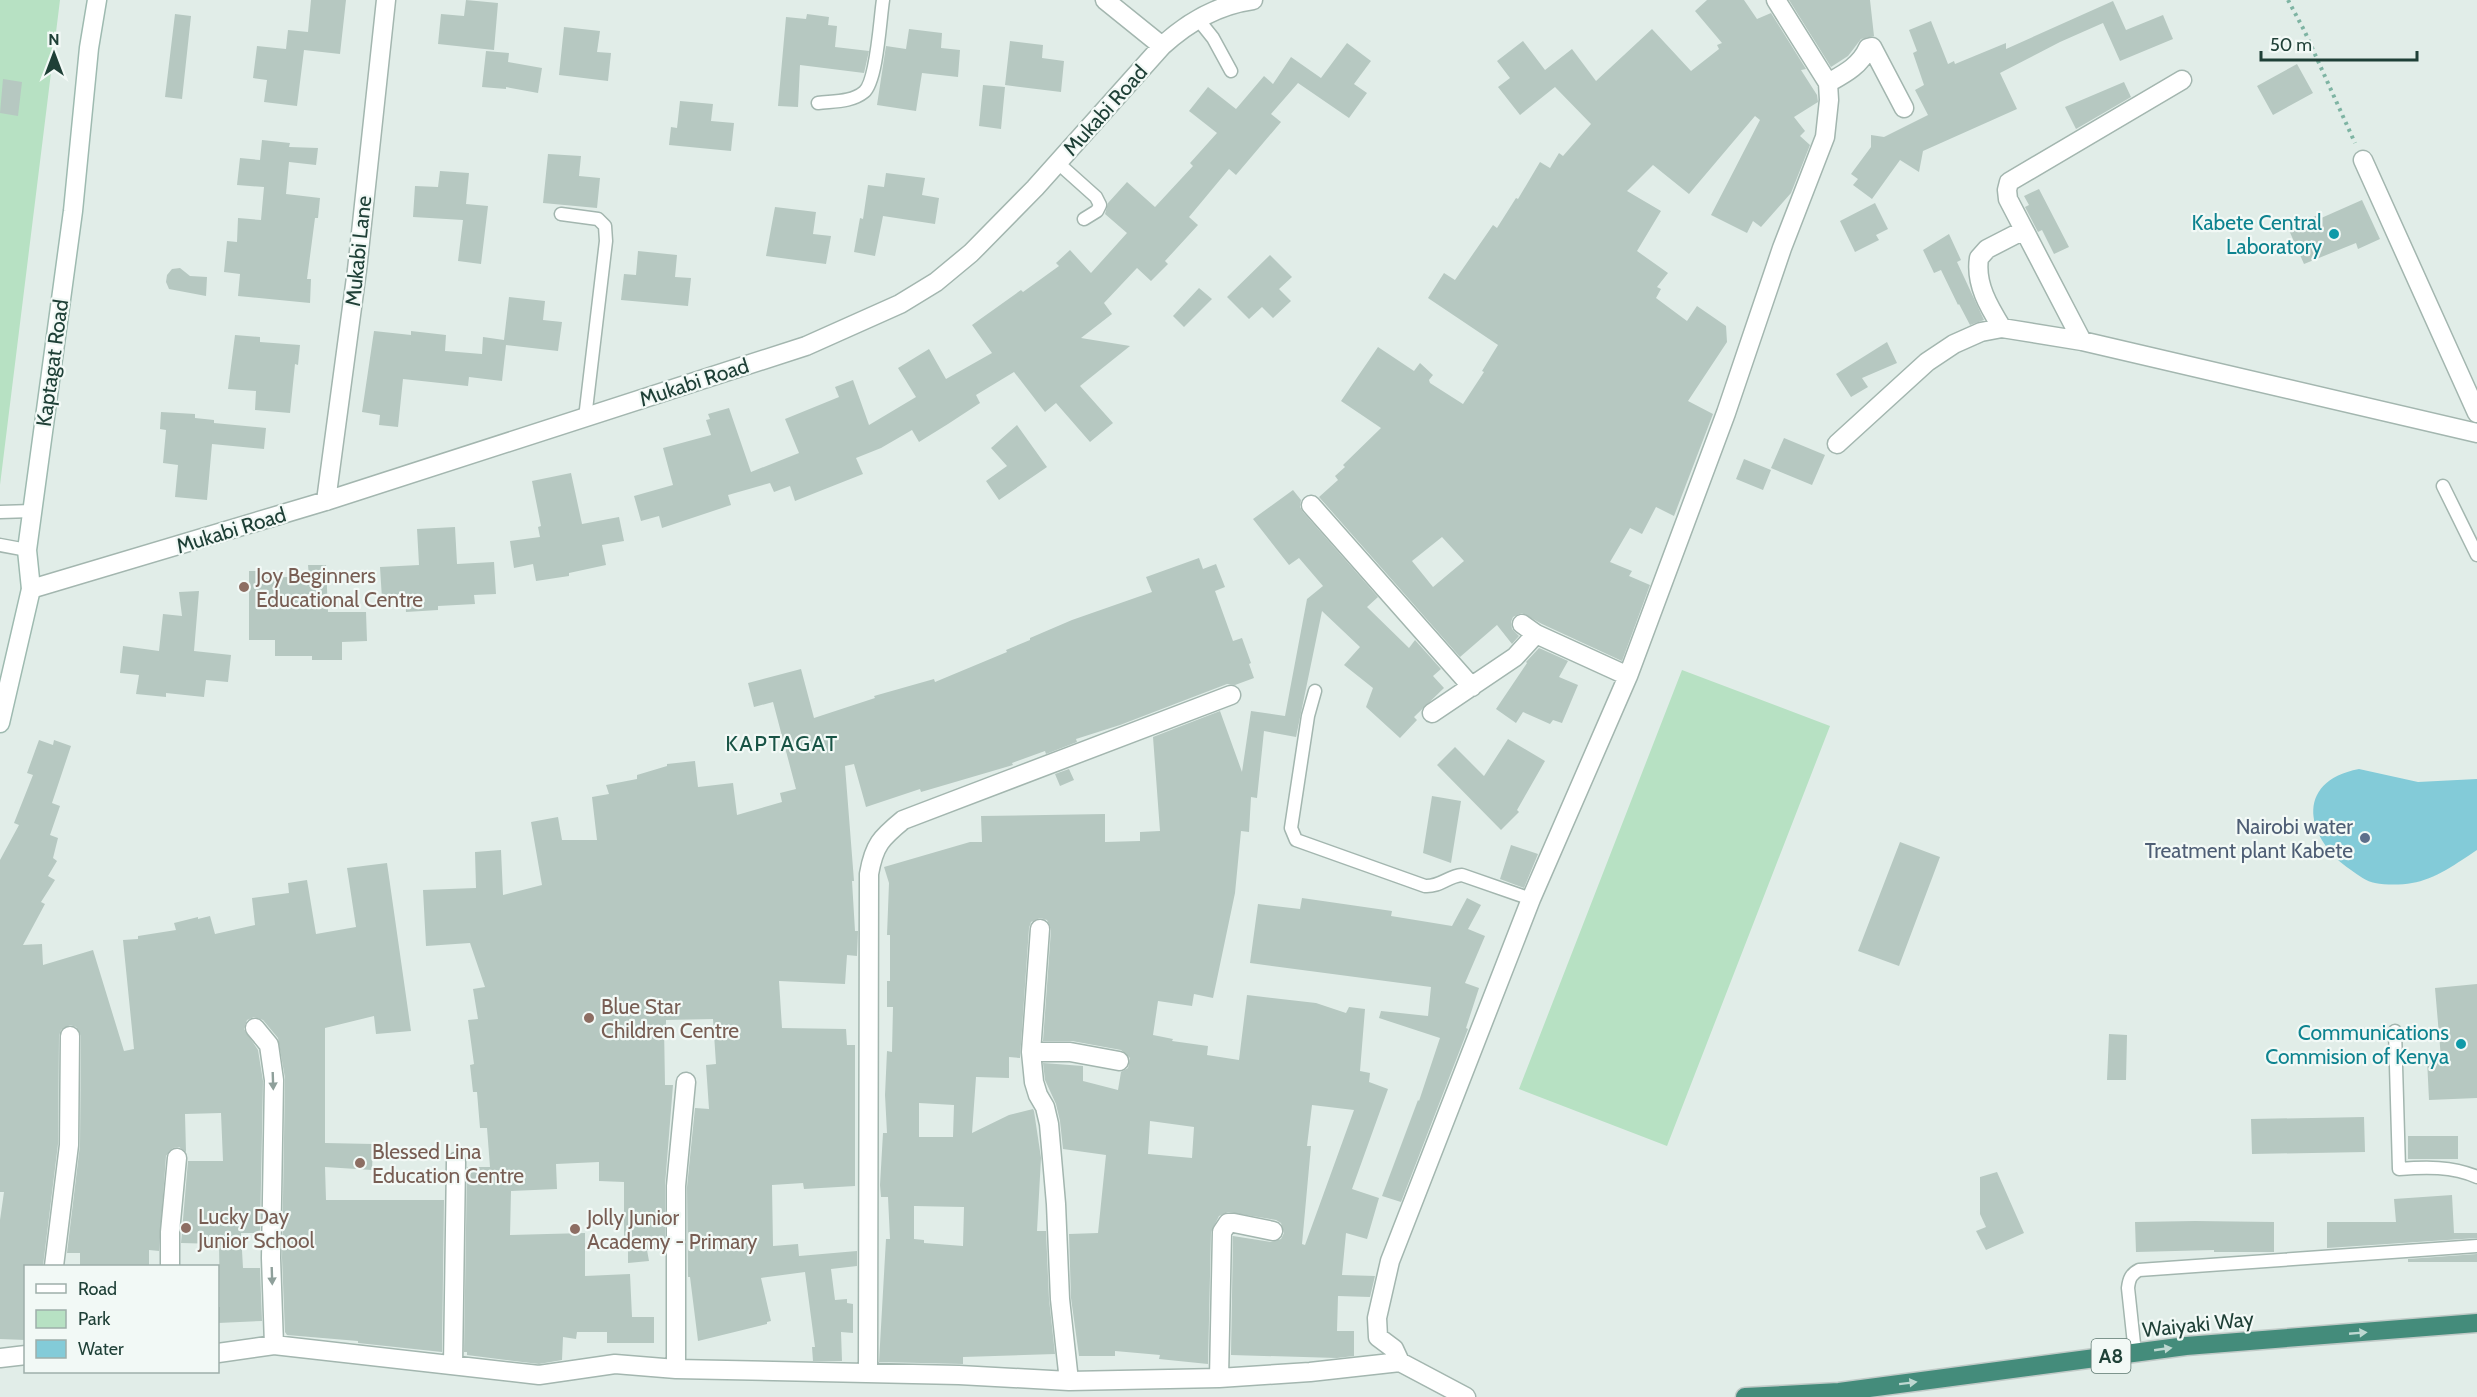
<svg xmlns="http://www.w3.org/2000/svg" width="2477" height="1397" font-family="Cabin,sans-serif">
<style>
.green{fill:#b7e1c3}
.water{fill:#83cbd8}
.building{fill:#b6c8c1;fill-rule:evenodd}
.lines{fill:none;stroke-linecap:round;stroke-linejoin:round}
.service-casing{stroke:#a3b6af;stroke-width:15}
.minor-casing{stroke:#a3b6af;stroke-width:21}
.secondary-casing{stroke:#9ebab0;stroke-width:21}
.trunk-casing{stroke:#c0cac7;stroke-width:21}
.path{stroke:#7eb4a3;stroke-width:4;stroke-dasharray:3 4.5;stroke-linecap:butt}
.service{stroke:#fff;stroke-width:12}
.minor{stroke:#fff;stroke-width:18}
.secondary{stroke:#fff;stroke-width:18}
.trunk{stroke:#448c7b;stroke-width:18}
.oneway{fill:#8fa09b}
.oneway2{fill:#bed8d1}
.culture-dot{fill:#0f9aa8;stroke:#f2f9f6;stroke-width:2}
.education-dot{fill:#8d6e63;stroke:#f2f9f6;stroke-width:2}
.service-dot{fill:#5c6f8a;stroke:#f2f9f6;stroke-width:2}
.labels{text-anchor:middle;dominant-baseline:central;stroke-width:4.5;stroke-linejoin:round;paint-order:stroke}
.shield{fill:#f2f9f6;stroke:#5e7870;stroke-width:1.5}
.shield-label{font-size:20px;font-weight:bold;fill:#1f4037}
.street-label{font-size:21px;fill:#1f4037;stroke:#f2f9f6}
.culture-label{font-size:21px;fill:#0d838f;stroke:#f2f9f6;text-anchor:end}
.education-label{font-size:21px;fill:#785e54;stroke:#f2f9f6;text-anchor:start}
.service-label{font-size:21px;fill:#4e5e75;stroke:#f2f9f6;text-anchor:end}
.neighbourhood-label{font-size:22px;letter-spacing:1.5px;fill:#195446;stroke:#f2f9f6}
</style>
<rect width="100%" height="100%" fill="#e1ede8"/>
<!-- green -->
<path class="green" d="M0,0H60L0,485Z
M1682,670L1830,726L1667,1146L1519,1089Z"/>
<!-- water -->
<path class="water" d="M2359,769L2418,782L2477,779V850C2459,862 2434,880 2412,883C2401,885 2386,885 2375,883C2367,882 2358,875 2351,870C2307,840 2292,782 2359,769Z"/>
<!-- building -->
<path class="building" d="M311,0H346L340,54L304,50L297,106L264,102L267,80L253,78L257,46L286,49L288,30L308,32Z
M466,0L498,3L494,50L438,44L441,14L464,16Z
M1707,0H1744L1757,19L1771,13L1806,69L1801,70L1817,95L1818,102L1794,117L1805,131L1800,136L1810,145L1791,193L1761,227L1753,221L1747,233L1711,215L1760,120L1755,116L1689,194L1653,165L1627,191L1661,211L1637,251L1668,273L1657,287L1661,289L1656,298L1687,321L1697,306L1726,326L1727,342L1688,401L1713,414L1674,516L1656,507L1642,534L1630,528L1610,562L1632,571L1629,576L1650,585L1622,661L1542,624L1522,613L1513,617L1511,622L1512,629L1519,636L1512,644L1497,625L1460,657L1319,497L1338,480L1335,476L1345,467L1343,465L1381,428L1341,401L1378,347L1414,371L1420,363L1433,375L1429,380L1430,383L1463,404L1484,372L1482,371L1498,345L1428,298L1444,273L1455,280L1493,225L1497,228L1516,198L1518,199L1540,162L1550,168L1559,153L1563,156L1591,124L1555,87L1520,115L1498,87L1510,78L1497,61L1523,41L1545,70L1572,49L1596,81L1652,29L1691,71L1719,49L1717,45L1722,43L1695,11ZM1442,537L1464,561L1433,587L1412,561Z
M1789,0H1870L1874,36L1861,39L1848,56L1831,67Z
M2113,1L2126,30L2163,15L2173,39L2120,61L2103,23L2060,42L2000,73L2017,109L1923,151L1919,172L1900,160L1872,199L1853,185L1858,179L1851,174L1871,147V135L1884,137L1928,115L1915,90L1924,85L1913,53L1917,51L1909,30L1931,21L1948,64L1954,61L1955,64L2006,43V49Z
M175,14L191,16L182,99L165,97Z
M807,14L829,17L828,25L837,26L835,47L869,51L864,73L800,65L798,107L778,106L786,17L806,19Z
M564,27L600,31L597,52L611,53L608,81L559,75Z
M909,29L942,33L941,48L960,50L958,77L922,73L916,111L877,105L886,46L906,49Z
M1010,41L1043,45L1042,58L1064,61L1061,92L1005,85Z
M1347,43L1371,61L1354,84L1367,93L1349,118L1298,83L1271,114L1281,122L1236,175L1229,169L1189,217L1198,225L1165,261L1168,264L1151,281L1137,268L1104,303L1112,314L1081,338L1130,346L1080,386L1113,423L1090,442L1056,403L1045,412L1014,372L976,395L980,403L948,424L919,442L912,430L881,448L856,458L863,474L820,491L795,501L790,486L774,492L770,483L728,495L731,505L662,528L659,516L641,521L634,496L673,485L663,448L711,435L706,420L710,419L708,414L729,408L751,472L799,453L785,419L839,397L835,387L853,380L869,425L916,397L898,368L929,349L946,379L992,353L972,325L1021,290L1023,292L1059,266L1056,263L1070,250L1091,273L1127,233L1105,214L1108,203L1127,182L1155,207L1193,166L1190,163L1217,133L1189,111L1208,87L1236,109L1264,76L1273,84L1291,57L1321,78Z
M486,51L509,53L508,62L542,68L538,93L506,87V89L482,87Z
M2297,64L2313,93L2273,115L2257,86Z
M3,79L22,82L18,116L0,113Z
M2124,82L2131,97L2076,129L2065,107Z
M983,85L1005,87L1001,129L979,126Z
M680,101L713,104L711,121L734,123L731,151L669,145L671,127L677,128Z
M262,140L290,143L289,147L318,148L316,165L289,162L286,194L320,198L318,218H315L307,279H311L310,303L238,296L240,274L224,272L227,241L237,242L238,218L261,220L264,187L237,185L240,158L260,160Z
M548,154L581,156L579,176L600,178L597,208L543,203Z
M440,171L469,173L466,204L488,206L481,264L458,261L463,220L413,217L415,186L438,187Z
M886,173L925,178L922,195L939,198L935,224L883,216L875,256L854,252L860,218L863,219L868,185L884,187Z
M2039,189L2069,247L2054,254L2042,230L2038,232L2025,207L2029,205L2024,196Z
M2362,200L2380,239L2358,249L2356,243L2304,264L2288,228L2318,215L2319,219Z
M1875,203L1888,229L1876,235L1879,240L1855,252L1840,221Z
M775,207L816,212L813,234L831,236L826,264L766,256Z
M1949,234L1961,260L1957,262L1984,320L1970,325L1959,304L1958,305L1941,270L1934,273L1923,250Z
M638,251L677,255L675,277L691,278L688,306L621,300L624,274L636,275Z
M1270,255L1292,277L1279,289L1291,301L1273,318L1262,307L1249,319L1227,297Z
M180,268L190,276L207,277L206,296L169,289L166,282L167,275L172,269Z
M1199,288L1212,299L1184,327L1173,316Z
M509,297L545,301L543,320L562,322L558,351L506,345L502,381L469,377L468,386L403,379L398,427L379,425L380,415L362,412L374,331L411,335V331L446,335L445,351L482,354L483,337L504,340Z
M235,335L260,337V342L300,345L298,365L295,364L290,413L255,410L256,391L228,389Z
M1887,342L1897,363L1862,378L1868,387L1851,397L1836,374Z
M161,412L195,414V418L214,420V423L266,428L264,449L212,444L207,500L175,497L178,465L163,463L166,430L160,429Z
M1017,425L1047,467L999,500L986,481L1007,466L991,448Z
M1784,438L1825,455L1812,485L1771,468Z
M1744,459L1771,470L1763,490L1736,479Z
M571,473L582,524L619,517L624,541L602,545L606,565L569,573V576L536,581L533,564L514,568L510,541L540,537L538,527L541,526L532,481Z
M1293,490L1301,500L1300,507L1303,512L1378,597L1367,607L1409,648L1415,640L1441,669L1433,676L1444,688L1414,717L1417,720L1400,738L1366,707L1373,688L1344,665L1360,647L1322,611L1296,737L1264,731L1257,798L1251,797L1249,832L1241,831L1235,893L1213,998L1194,994L1192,1006L1158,1001L1153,1035L1173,1039L1172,1041L1208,1046L1207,1055L1239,1060L1247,995L1316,1003L1346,1013L1349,1007L1365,1009L1360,1071L1370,1073L1369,1082L1388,1089L1352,1189L1379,1198L1367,1239L1346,1233L1342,1275L1375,1276L1370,1297L1338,1296L1337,1331H1354V1356L1337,1358L1231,1355L1233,1236L1271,1242L1281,1239L1284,1233L1281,1223L1276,1220L1228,1212L1219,1216L1211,1232L1208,1364L1159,1359L1160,1355L1115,1351V1356H1079L1071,1298L1069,1234L1098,1233L1106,1155L1063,1149L1060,1121L1056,1104L1045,1080L1043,1063L1083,1066V1081L1118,1090L1121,1072L1128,1068L1130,1058L1121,1050L1072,1041H1043L1051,930L1047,920L1040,918L1031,922L1029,928L1020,1058L1009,1057V1078L976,1077L972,1133L1009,1115L1033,1109L1034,1111L1041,1158L1037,1231H1046L1049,1299L1055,1354L963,1357V1364L879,1362L886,1239H890L888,1197H881L880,1185L883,1133H887L885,1095L887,1051L892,1052L893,1007H887V981H890V935H887L889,883L884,867L970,842H982L981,816L1105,814V842L1140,841V832L1160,831L1153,737L1220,711L1242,772L1251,711L1285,716L1307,599L1323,586L1299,558L1289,565L1253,519ZM919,1103L954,1105L953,1137H919ZM1312,1105L1354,1110L1305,1245L1302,1244L1311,1146H1307ZM1150,1121L1194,1127L1192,1158L1148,1154ZM914,1206L964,1207L963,1246L924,1243V1240L914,1239Z
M455,527L457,564L494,562L496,594L474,595L475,604L438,606V610L406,612L405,597L382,599L380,567L419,565L417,529Z
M1199,558L1203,569L1216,564L1225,587L1215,591L1233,641L1242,638L1251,663L1249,664L1254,678L1235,685L1227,684L1120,725L1076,739L1077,742L1046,754L1045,751L1012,763L1013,765L921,792L920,789L866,807L854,764L845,766L854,881H852L855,931H858L857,956L847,955L845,984L779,981L782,1028L846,1029L847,1045H855V1186L804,1189L803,1183L772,1185L773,1246L798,1244L799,1256L857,1251V1266L831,1269L835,1300L847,1299V1303L853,1304V1333L841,1332L842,1361H813L812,1347H815L805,1272L761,1278L771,1321L767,1322V1324L698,1341L690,1277H688L687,1187L695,1108L709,1109L706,1065L716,1064L713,1019L666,1020V1026H664L665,1085H673L665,1185V1249L647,1250L649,1261L628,1263V1236H624V1182L599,1181V1162L556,1164L557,1189L511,1191L510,1235L585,1233V1276L630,1274L632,1317H654V1343H607V1332H577L576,1339L563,1337L562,1360L539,1364L467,1355V1352H464L467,1167H490L487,1128H480L477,1092H473L470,1065L474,1064L468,1020L478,1019L473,989L485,987L470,943L426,946L423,890L476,888L475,852L501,850L503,895L542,885L531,822L558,817L562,840H597L592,797L609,794L606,785L637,779V775L667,766V764L695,761L698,787L733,783L737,815L782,802L780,793L796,789L773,702L754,707L748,683L801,669L814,718L875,698L874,696L934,679L935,682L1007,652L1006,650L1030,640V638L1072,620L1152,592L1146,577Z
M308,565H326L328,612H366L367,641L342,642V660H312V656H275V640H249V571H266V578L309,576Z
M199,591L194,651L231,655L228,682L206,680L204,697L166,693V697L136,694L139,675L120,673L123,646L159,651L163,614L182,616L179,592Z
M1539,648L1568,661L1559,677L1578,685L1562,723L1553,720L1550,724L1523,712L1516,723L1496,709L1527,663L1526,662Z
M1508,739L1545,761L1517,810L1519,812L1501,830L1437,765L1455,747L1484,776Z
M39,740L53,745L54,740L71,746L52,803L60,806L50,835L58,838L53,858L57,861L48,876L55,880L41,902L45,904L23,945L42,944L43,965L93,950L124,1051L134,1049L123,940L138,939V936L176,930L174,923L198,917V919L210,916L215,934L255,925L252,898L289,893L288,883L307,880L316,934L356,927L347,868L387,863L411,1031L376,1034L374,1016L325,1028V1143L373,1144L372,1170L325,1167L326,1200H444L442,1352L358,1343V1341L287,1335L285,1332L282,1258L285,1078L278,1038L263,1020L254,1017L247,1020L244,1029L258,1050L263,1081L260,1233H241L243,1268H260L262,1321L218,1323V1307H220L219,1244L181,1243L188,1161H223L221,1113L185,1114L186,1152L179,1147L173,1148L166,1156L159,1251L149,1250V1265L80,1266V1253H67L80,1145L81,1036L76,1027L70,1025L61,1030L59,1036L58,1144L43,1266H26V1340L0,1339V1220L4,1192H0V860L19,825L14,823L33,775L27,773Z
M1069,769L1074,780L1060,786L1055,774Z
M1432,796L1461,801L1451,863L1423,853Z
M1900,842L1940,857L1899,966L1858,951Z
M1511,845L1538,854L1524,888L1500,879Z
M1302,898L1392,911L1391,916L1452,926L1467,898L1481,905L1468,929L1485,936L1465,983L1479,988L1466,1028L1468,1029L1401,1202L1382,1196L1418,1100L1419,1101L1440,1038L1379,1018L1381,1011L1428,1016L1431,987L1250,963L1258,904L1300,909Z
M2477,984V1098L2429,1100L2427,1059L2441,1058L2435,988Z
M2109,1034L2127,1035L2126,1080H2107Z
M2364,1117L2365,1152L2252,1154L2251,1119Z
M2408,1136H2458V1159H2408Z
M1997,1172L2024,1233L1986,1250L1976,1231L1986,1227L1980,1214V1177Z
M2452,1195L2454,1233H2477V1238L2327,1248V1222H2396L2394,1199Z
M2195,1221L2274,1222V1252H2214V1250L2136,1252L2135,1222Z
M2477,1254V1262H2408V1259Z"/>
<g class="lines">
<defs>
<path id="service" d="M1197,18L1213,38L1231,71
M818,103C834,101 852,102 864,92C877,81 880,19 883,0
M1058,163L1096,197L1100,205L1097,211L1084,219
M561,214L598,219L605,226L606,241L585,418
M2443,486L2477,555
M0,512L32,511
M0,545L27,550
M1315,691L1308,716L1291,828L1296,840L1425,886C1440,887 1448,876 1462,875L1531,899
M2395,1031L2399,1169C2425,1167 2452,1166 2477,1177
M2135,1353L2128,1288C2129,1279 2131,1274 2139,1270L2477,1246"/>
<path id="minor" d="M1105,0L1162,46
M1828,83C1844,74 1860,66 1868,48L1872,47L1904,108
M2363,160L2477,413
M2002,328C1989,307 1975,284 1979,258L1987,249L2024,230
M2082,341L2008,199L2007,190L2009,182L2182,80
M1837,444L1927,362L1954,344L1981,332L2002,328L2082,341L2477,433
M326,501L357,270L386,0
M1311,505L1472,687
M31,589L326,501L806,346L900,304L936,282L971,253L1035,188L1162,46C1188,22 1217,5 1253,0
M1522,624L1536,634L1628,676
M1432,713L1515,657L1536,634
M255,1028L269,1045L274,1080L271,1258L274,1345
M1031,1052L1040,929
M54,1266L69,1145L70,1036
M170,1266V1232L177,1158
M218,1353L274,1345L539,1375L615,1364L676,1369L959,1375L1069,1381L1219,1378L1310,1372L1400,1362
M0,1358L26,1355
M453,1365L456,1162
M676,1369V1186L686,1082
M868,1373L869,874C874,845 881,838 903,820L1231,695
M1219,1378L1222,1232L1228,1223H1234L1273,1231
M1069,1381L1060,1299L1056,1204L1049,1124L1045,1107L1038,1095L1034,1082L1031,1052H1070L1119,1061
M1466,1397L1400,1362L1394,1349L1378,1337L1377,1318L1390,1261L1531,899L1628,676L1726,413L1782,248L1825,137L1829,100L1828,83L1776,0"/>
<path id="secondary" d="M0,723L31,589L27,550L73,211L89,48L97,0"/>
<path id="trunk" d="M1745,1397L1839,1392L2186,1346L2477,1323"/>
</defs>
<!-- service casing -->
<use href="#service" class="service-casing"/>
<!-- minor casing -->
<use href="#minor" class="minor-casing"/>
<!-- secondary casing -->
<use href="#secondary" class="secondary-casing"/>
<!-- trunk casing -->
<use href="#trunk" class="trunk-casing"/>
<!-- path -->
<path class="path" d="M2288,0L2304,30L2355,143"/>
<!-- service -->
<use href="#service" class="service"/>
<!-- minor -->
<use href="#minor" class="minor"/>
<!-- secondary -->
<use href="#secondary" class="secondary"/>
<!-- trunk -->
<use href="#trunk" class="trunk"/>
</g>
<!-- one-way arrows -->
<defs><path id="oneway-solid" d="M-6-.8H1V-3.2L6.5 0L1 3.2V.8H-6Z" transform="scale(1.5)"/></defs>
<g class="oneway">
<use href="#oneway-solid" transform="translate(273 1081) rotate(88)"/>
<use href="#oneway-solid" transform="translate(272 1276) rotate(88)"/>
</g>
<g class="oneway2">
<use href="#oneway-solid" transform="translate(2358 1333) rotate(-5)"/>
<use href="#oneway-solid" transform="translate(2163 1349) rotate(-8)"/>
<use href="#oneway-solid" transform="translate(1908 1383) rotate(-7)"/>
</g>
<!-- markers -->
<g class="culture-dot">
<circle cx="2334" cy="234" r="6"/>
<circle cx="2461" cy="1044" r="6"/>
</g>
<g class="education-dot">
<circle cx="244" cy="587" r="6"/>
<circle cx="589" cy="1018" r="6"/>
<circle cx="360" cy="1163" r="6"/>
<circle cx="186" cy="1228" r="6"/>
<circle cx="575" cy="1229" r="6"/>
</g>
<circle class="service-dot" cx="2365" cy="838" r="6"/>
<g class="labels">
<!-- shield labels -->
<rect class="shield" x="2091.5" y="1339" width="39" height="34" rx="4.5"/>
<g class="shield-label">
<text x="2111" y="1356">A8</text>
</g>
<!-- street labels -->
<g class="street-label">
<text transform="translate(1105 110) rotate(-48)">Mukabi Road</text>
<text transform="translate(358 251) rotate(-84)">Mukabi Lane</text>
<text transform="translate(52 363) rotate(-82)">Kaptagat Road</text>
<text transform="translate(694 382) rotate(-18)">Mukabi Road</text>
<text transform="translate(231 530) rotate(-17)">Mukabi Road</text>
<text transform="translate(2198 1324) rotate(-6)">Waiyaki Way</text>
</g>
<!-- culture labels -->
<g class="culture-label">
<text x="2322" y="222">Kabete Central<tspan x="2322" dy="24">Laboratory</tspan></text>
<text x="2449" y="1032">Communications<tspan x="2449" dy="24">Commision of Kenya</tspan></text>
</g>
<!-- education labels -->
<g class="education-label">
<text x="256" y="575">Joy Beginners<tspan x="256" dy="24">Educational Centre</tspan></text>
<text x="601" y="1006">Blue Star<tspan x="601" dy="24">Children Centre</tspan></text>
<text x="372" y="1151">Blessed Lina<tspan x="372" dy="24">Education Centre</tspan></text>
<text x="198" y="1216">Lucky Day<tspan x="198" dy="24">Junior School</tspan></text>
<text x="587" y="1217">Jolly Junior<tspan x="587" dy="24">Academy - Primary</tspan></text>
</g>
<!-- service labels -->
<g class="service-label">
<text x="2353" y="826">Nairobi water<tspan x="2353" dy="24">Treatment plant Kabete</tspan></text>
</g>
<!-- neighbourhood labels -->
<g class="neighbourhood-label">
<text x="782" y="743">KAPTAGAT</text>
</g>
</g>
<!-- legend -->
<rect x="24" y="1265" width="195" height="108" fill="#f2f9f6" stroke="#9eafaa" stroke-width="1.5"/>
<rect x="36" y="1284" width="30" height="9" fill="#ffffff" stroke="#9eafaa" stroke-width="1.5"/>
<text x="78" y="1295" font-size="18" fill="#1f4037">Road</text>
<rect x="36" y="1310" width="30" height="18" fill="#b7e1c3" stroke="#9eafaa" stroke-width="1.5"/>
<text x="78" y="1325" font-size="18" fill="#1f4037">Park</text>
<rect x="36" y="1340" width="30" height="18" fill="#83cbd8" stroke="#9eafaa" stroke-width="1.5"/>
<text x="78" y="1355" font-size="18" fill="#1f4037">Water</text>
<!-- north arrow -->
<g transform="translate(54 54)" stroke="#f2f9f6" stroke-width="4.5" paint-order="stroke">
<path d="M0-4.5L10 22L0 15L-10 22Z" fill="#1f4037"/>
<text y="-9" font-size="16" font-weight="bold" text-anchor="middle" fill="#1f4037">N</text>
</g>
<!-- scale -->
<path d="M2261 51v9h156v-9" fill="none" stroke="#1f4037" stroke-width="3"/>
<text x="2270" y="51" font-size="18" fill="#1f4037" stroke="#f2f9f6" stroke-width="4.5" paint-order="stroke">50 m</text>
</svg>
